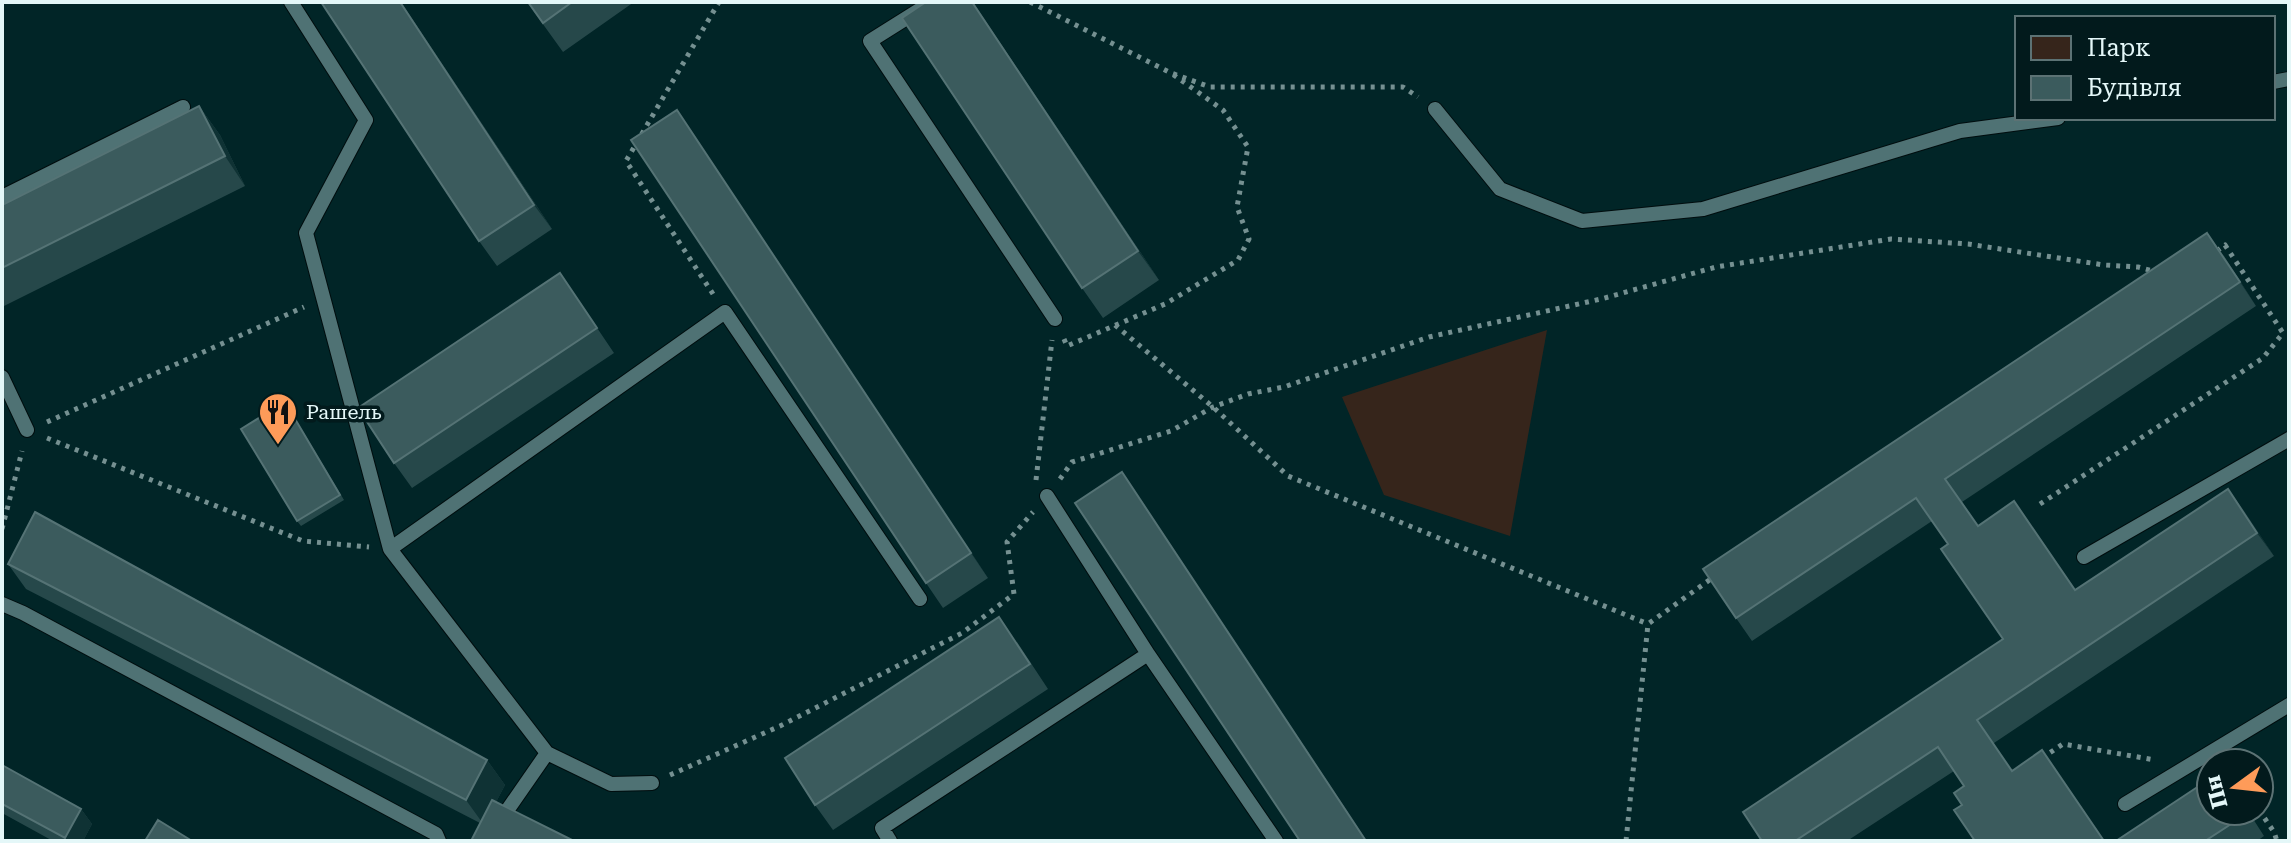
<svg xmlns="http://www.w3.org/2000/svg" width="2291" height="843" font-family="'Roboto Serif',serif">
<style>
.green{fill:#36251b}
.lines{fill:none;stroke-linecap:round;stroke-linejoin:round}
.service-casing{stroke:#000d0e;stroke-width:16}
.path{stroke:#759091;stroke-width:5;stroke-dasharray:4 6;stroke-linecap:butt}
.service{stroke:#4f7274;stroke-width:14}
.wall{fill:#26484a}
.shaded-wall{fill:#0f3234}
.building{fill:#3b5b5d;stroke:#557375;stroke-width:2}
.labels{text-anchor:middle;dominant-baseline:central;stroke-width:7;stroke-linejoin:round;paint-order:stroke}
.poi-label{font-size:20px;fill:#e4f7f8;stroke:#021a1c;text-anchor:start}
</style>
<rect width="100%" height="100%" fill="#012527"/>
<!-- green -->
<path class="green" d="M1547,330L1510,536L1384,495L1342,397Z"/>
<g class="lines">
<defs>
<path id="service" d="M291,2L366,120L306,233L390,549
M932,2L870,41L1055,319
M2273,82L2289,79
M1435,109L1500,189L1582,221L1703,209L1960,131L2058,118
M2,197L183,107
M2,377L27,430
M1047,496L1148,654
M2084,557L2289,439
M2,604L23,613L436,834L439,841
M547,753L611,784L652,783
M2125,804L2289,705
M486,841L547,753L390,549L725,312L920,599
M890,841L882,828L1148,654L1276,841"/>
</defs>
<!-- service casing -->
<use href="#service" class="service-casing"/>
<!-- path -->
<path class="path" d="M1030,2L1171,73L1210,87H1403L1418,97
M713,294L626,161L719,2
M1115,325L1213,407L1288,476L1648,624
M1064,339L1067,346L1165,304L1238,260L1249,239L1237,207L1248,147L1223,110L1171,73
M47,422L304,307
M47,438L303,541L369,547
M1060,479L1072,462L1171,431L1213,407L1248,394L1284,387L1429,337L1601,299L1716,267L1891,239L1968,244L2104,265L2138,267L2157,272
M1036,480L1052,340
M2040,504L2263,358L2283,333L2225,245L2214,253
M2,529L22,451
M2042,758L2063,744L2155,760
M670,775L780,726L962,633L1014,594L1007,542L1033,512
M2259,810L2274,832L2277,841
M1626,841L1648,624L1715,576"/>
<!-- service -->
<use href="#service" class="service"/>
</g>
<!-- wall -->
<path class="wall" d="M401,2L552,229L497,266L479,241Z
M527,2H634L563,52Z
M973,2L1159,280L1103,318L1082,288Z
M199,106L220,135L245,186L2,307V205Z
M694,135L988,578L943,608L926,583Z
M2224,256L2256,306L1962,502L1978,526L2075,590L2228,489L2274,556L1994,743L1962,805L1964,786L1954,771L1847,841H1762L2003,639L1948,544L1932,521L1752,641L1736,618Z
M560,273L614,353L412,488L394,463Z
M289,408L344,500L301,526L297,521Z
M8,564L487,760L505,785L496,802L480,823L26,589Z
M1017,642L1048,689L833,830L815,805Z
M2,765L81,809L92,824L83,841H53L2,813Z
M2248,811L2264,836L2257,841H2116Z"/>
<!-- shaded-wall -->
<path class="shaded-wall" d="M400,2H401L552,229L534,205Z
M973,2L978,10L1159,280L1138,251Z
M199,106L220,135L245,186L225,156Z
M677,110L694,135L988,578L971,553Z
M2207,233L2224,256L2256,306L2240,282Z
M1122,472L1139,497L1367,841H1366Z
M2228,489L2245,512L2274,556L2257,533Z
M487,760L505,785L484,825L466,800Z
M81,809L92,824L83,841H67L65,838Z"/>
<!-- building -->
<path class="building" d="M321,2H400L534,205L479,241Z
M528,2H572L543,23Z
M926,2H972L1138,251L1082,288L902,18Z
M199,106L225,156L2,268V205Z
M677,110L971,553L926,583L631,140Z
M2207,233L2240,282L1945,479L1978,526L2014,501L2075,590L2228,489L2257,533L1977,720L2012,771L2042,750L2104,841H1975L1954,810L1962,805L1954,793L1964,786L1938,747L1795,841H1762L1743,812L2003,639L1941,549L1948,544L1916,498L1736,618L1703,569Z
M560,273L597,328L394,463L358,408Z
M285,402L340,495L297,521L241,429Z
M1122,472L1366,841H1300L1075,503Z
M35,512L487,760L466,800L8,564Z
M999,617L1030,664L815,805L785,758Z
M2,765L81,809L65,838L2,804Z
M2211,778V811H2247L2248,813L2205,841H2116Z
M492,800L574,841H471Z
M158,820L192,841H145Z"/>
<!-- icons -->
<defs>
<symbol id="restaurant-pin" viewBox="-11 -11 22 30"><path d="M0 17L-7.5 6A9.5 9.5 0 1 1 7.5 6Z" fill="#fe9b59" stroke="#021a1c"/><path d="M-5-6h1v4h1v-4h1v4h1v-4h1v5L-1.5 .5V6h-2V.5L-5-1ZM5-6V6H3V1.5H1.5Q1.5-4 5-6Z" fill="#111"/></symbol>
</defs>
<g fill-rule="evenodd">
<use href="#restaurant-pin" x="256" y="390" width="44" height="60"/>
</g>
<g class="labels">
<!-- poi labels -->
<g class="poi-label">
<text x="306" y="412">Рашель</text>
</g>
</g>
<!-- border -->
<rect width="2291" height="843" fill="none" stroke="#e4f7f8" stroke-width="8"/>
<!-- legend -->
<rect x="2015" y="16" width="260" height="104" fill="#021a1c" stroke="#5c7274" stroke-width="2"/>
<rect x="2031" y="36" width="40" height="24" fill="#36251b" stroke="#5c7274" stroke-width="2"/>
<text x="2087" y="56" font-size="24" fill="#e4f7f8">Парк</text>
<rect x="2031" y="76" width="40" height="24" fill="#3b5b5d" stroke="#5c7274" stroke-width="2"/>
<text x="2087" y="96" font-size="24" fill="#e4f7f8">Будівля</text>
<!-- north arrow -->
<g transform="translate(2235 787) rotate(255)"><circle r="38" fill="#021a1c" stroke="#5c7274" stroke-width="2"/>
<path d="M0-6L14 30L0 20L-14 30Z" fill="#fe9b59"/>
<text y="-12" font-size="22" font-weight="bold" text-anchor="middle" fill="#e4f7f8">Пн</text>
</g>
</svg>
